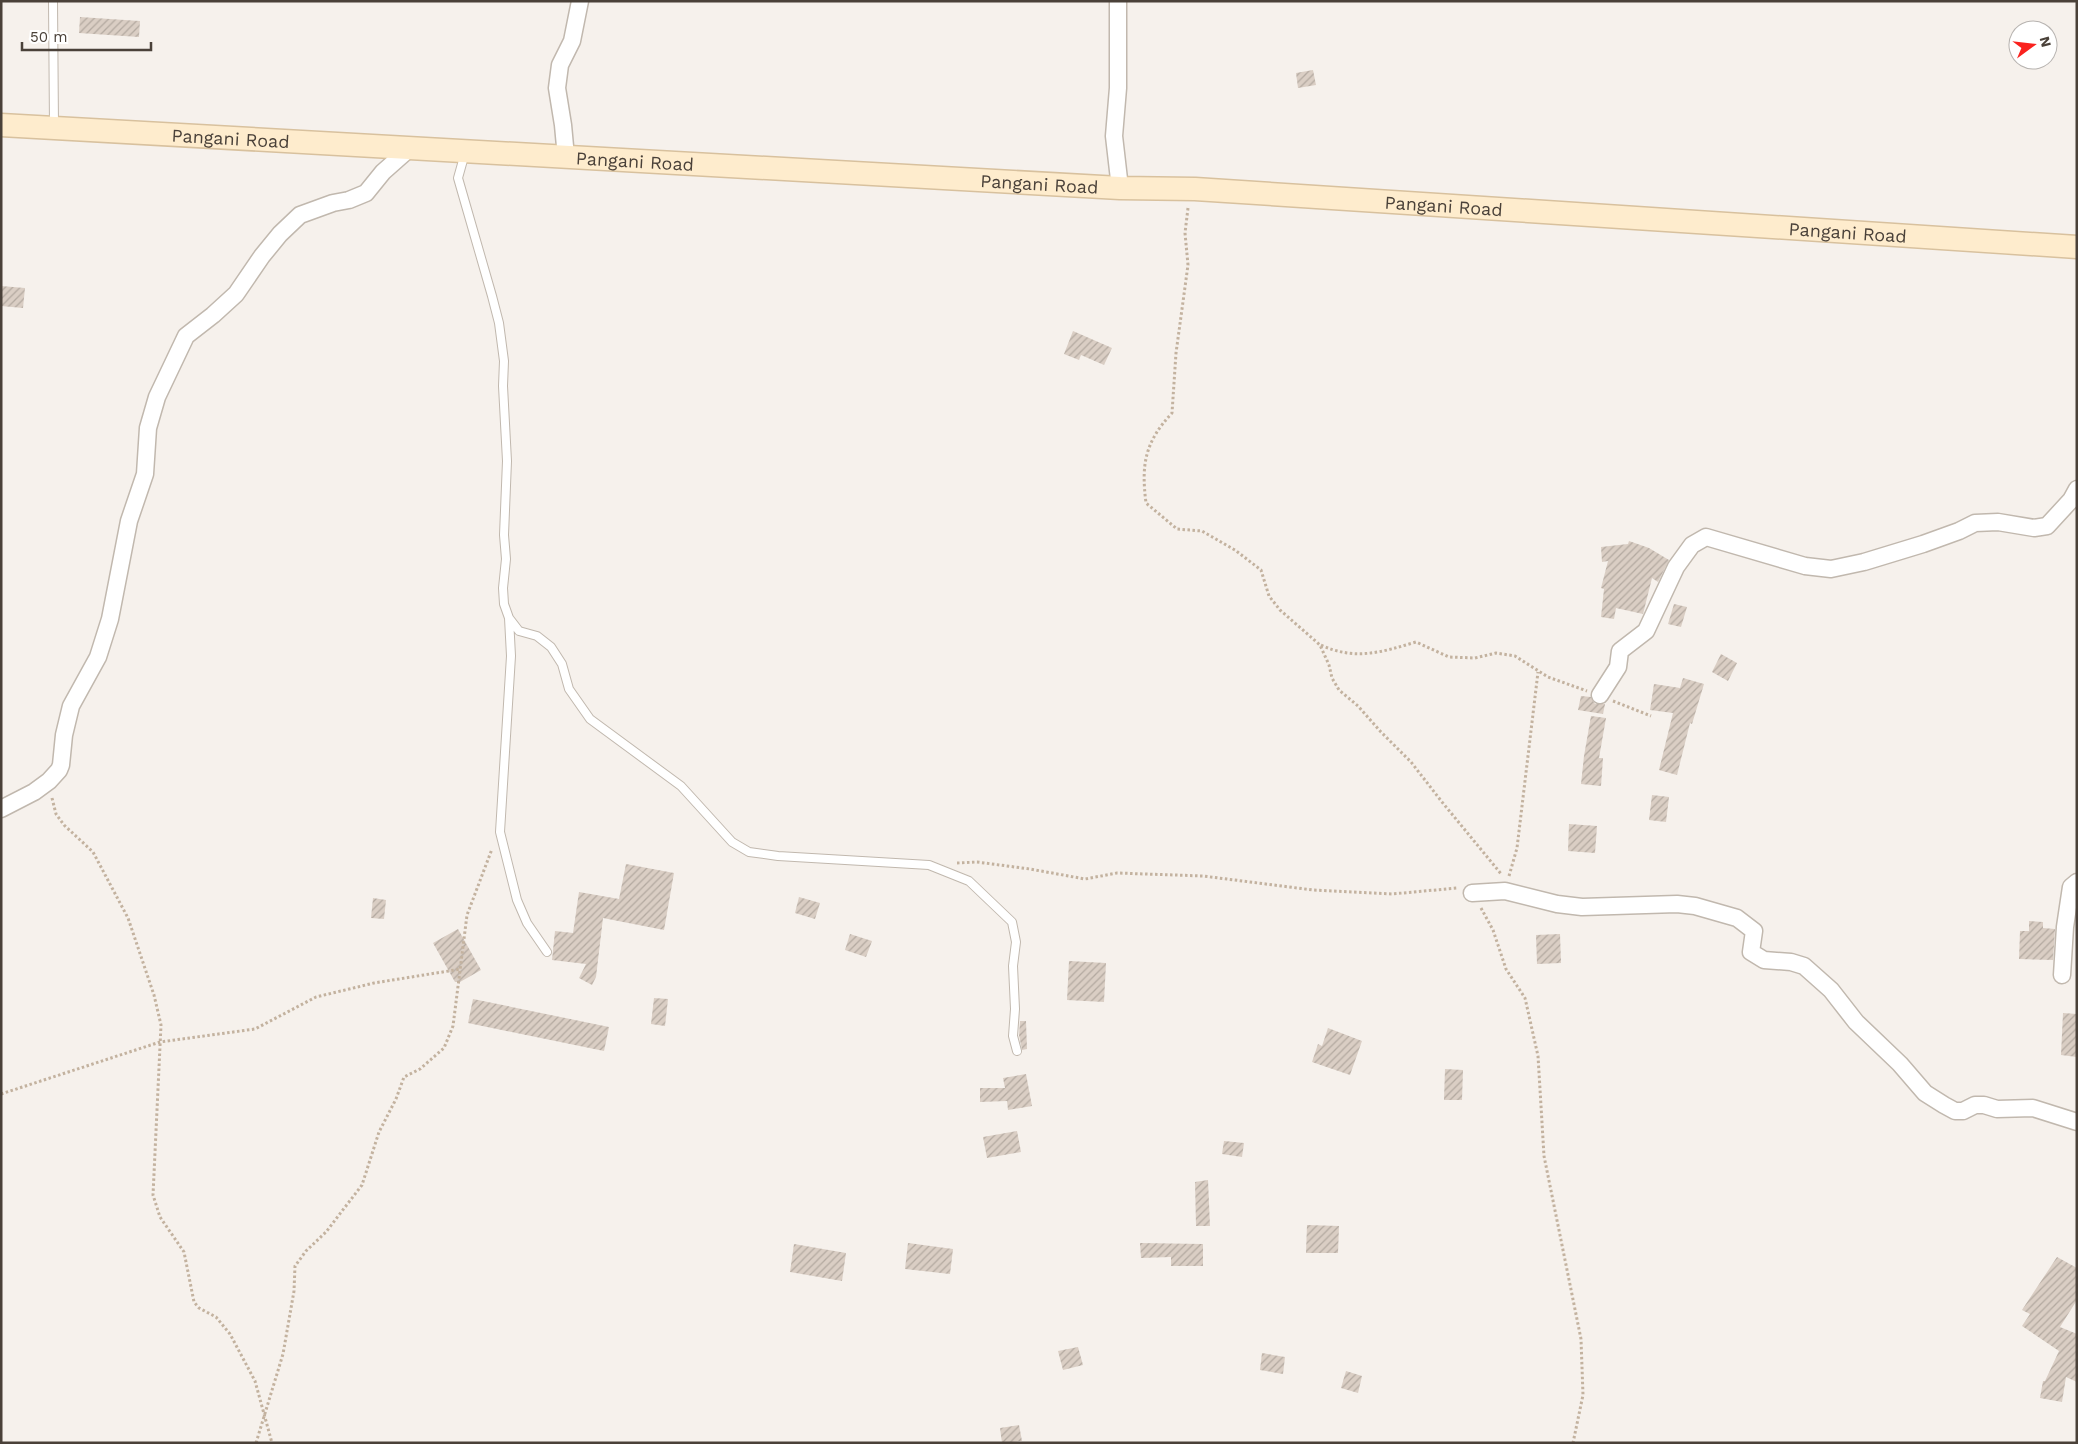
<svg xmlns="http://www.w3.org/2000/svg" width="2078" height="1444" font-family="'Work Sans',sans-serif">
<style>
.building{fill:url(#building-hatch)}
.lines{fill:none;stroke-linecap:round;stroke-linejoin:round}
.lane-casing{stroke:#c1b8ae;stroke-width:10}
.street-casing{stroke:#c1b8ae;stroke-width:19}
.secondary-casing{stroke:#d8c19e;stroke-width:25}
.path{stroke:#c3b29f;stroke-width:3;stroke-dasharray:2.5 2.5;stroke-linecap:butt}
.lane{stroke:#fff;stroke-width:8}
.street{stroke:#fff;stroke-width:16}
.secondary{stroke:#feeccd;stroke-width:22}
.labels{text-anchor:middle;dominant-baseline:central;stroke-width:4;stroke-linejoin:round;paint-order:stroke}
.street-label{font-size:18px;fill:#4a4139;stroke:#fff}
</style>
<defs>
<pattern id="building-hatch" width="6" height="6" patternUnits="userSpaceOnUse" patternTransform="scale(1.25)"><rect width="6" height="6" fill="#dacec4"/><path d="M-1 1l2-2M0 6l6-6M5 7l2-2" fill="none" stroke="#b3a9a0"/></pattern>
</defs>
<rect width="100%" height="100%" fill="#f6f1ec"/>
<!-- building -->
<path class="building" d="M80,17L140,21L139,37L79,33Z
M1313,70L1316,85L1298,88L1296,73Z
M1,286L25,288L23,308L1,306Z
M1073,331L1112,348L1104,365L1081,355L1079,360L1064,354Z
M1629,541L1649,548L1669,560L1658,582L1652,578L1643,614L1616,608L1614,619L1601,617L1604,589L1601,588L1608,561L1602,562L1601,547L1628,544Z
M1674,604L1687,607L1681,627L1668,624Z
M1721,654L1737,663L1728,681L1712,672Z
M1683,678L1704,684L1692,724L1690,723L1677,775L1659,770L1673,713L1650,710L1654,684L1680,688Z
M1581,696L1591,697L1595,704H1605L1603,714L1578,710Z
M1591,716L1606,718L1599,758H1603L1601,786L1581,784L1584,756Z
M1652,795L1669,797L1666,822L1649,820Z
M1569,824L1597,826L1595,853L1568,851Z
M626,864L674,873L664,930L603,918L596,977L592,985L579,978L586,964L552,960L555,931L573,933L579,892L619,899Z
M799,897L820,903L815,919L795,913Z
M373,898L386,900L384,919L371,918Z
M2029,921L2043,922V928L2055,929L2053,960L2019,959L2020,931H2029Z
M458,929L481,970L460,982H455L433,943Z
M850,934L872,941L866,957L845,950Z
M1560,934L1561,963L1537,964L1536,935Z
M1069,961L1106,963L1104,1002L1067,1000Z
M654,998L668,999L665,1026L651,1024Z
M473,999L609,1027L604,1051L468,1023Z
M2063,1013L2077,1014V1057L2061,1055Z
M1020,1021H1026L1027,1049L1022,1050L1019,1035Z
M1328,1028L1362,1041L1350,1075L1312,1062L1318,1044L1322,1046Z
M1445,1069L1463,1070L1462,1100H1444Z
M1026,1074L1032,1106L1008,1110L1007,1101L980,1102V1088H1005L1003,1078Z
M1017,1131L1021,1152L987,1158L983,1137Z
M1224,1141L1244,1143L1242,1157L1222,1154Z
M1208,1180L1210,1226H1196L1195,1182Z
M1307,1225L1339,1226L1338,1253H1306Z
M908,1243L953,1249L950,1274L905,1269Z
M1140,1243L1203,1244V1266H1171V1257L1141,1258Z
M794,1244L846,1253L842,1281L790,1272Z
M2057,1257L2077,1268V1300L2060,1327L2077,1334V1382L2066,1377L2062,1402L2040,1398L2043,1381H2045L2059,1351L2022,1326L2030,1314L2022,1310Z
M1078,1347L1083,1365L1063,1370L1058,1351Z
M1262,1353L1285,1357L1283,1374L1260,1370Z
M1346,1371L1362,1376L1358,1393L1341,1388Z
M1019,1425L1022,1441L1002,1443L1000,1428Z"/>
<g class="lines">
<defs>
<path id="lane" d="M53,1L54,127
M465,153L458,178L492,296L499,323L504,361L503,386L507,461L504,535L506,559L503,588L504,604L509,618L519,631L537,636L551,647L562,664L569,689L590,719L681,786L732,842L749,852L778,856L929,865L969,881L1012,922L1016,942L1013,966L1015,1009L1013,1036L1017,1051
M509,618L511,656L500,832L517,900L527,923L547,952"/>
<path id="street" d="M1118,1V88L1114,136L1120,188
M566,157L563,125L557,88L560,65L572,41L580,1
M1600,695L1618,667L1620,651L1646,631L1676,567L1692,545L1706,537L1805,566L1831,569L1864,562L1923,544L1959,531L1975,523L1998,522L2034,528L2047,526L2071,500L2077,489
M1,809L34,792L49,781L59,770L61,765L64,735L71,706L98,657L110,619L129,521L145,474L148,428L157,397L186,336L213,315L236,294L262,256L280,234L300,215L333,203L349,200L366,193L383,172L409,149
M1472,893L1505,891L1557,904L1582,907L1677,904L1695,906L1737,918L1754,931L1751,952L1764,960L1791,962L1804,966L1831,990L1856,1022L1900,1064L1925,1093L1944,1105L1955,1111H1963L1975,1105H1984L1997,1109L2033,1108L2077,1122
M2062,975L2065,927L2071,887L2077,882"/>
<g id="secondary">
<path id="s1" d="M1,125L1120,188L1195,189L2077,247"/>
</g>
</defs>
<!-- lane casing -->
<use href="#lane" class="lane-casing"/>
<!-- street casing -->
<use href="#street" class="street-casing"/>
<!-- secondary casing -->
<use href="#secondary" class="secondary-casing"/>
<!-- path -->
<path class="path" d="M1188,208L1185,233L1188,265L1176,353L1172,413C1145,442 1141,464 1146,503L1177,529L1202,531L1235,550L1261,570L1269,596L1280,610L1320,645L1329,665L1332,678L1339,690L1358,706L1381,732L1411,762L1442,802L1502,875
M1321,645C1355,661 1382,652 1416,642L1449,657L1475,658L1496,653L1515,656L1548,677L1587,691
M1613,701L1651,716
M52,798L56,814L64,825L93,852L128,918L154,995L161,1025L153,1195L160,1217L184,1252L194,1302L199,1308L216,1317L230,1334L255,1381L272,1443
M957,863L977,862L1030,869L1085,879L1117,873L1203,876L1313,890L1392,894L1457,888
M1509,876L1517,848L1538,672
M1481,908L1493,930L1506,969L1525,998L1538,1056L1544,1156L1581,1339L1583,1395L1573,1443
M1,1094L160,1042L255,1029L316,997L374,983L461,969
M256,1443L283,1354L294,1291L295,1266L306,1251L326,1232L362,1185L379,1132L396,1099L404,1077L420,1069L444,1048L453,1026L467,915L492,849"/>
<!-- lane -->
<use href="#lane" class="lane"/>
<!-- street -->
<use href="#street" class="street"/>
<!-- secondary -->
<use href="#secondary" class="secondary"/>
</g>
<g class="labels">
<!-- street labels -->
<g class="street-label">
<text stroke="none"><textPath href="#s1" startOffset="230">Pangani Road</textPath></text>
<text stroke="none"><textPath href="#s1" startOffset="635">Pangani Road</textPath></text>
<text stroke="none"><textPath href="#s1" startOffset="1040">Pangani Road</textPath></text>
<text stroke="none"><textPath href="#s1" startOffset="1445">Pangani Road</textPath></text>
<text stroke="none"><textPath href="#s1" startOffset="1850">Pangani Road</textPath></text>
</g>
</g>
<!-- border -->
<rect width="2078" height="1444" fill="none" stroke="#4a4139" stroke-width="5"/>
<!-- north arrow -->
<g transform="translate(2033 45) rotate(75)"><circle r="24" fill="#ffffff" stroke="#b7b3b0"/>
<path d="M0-4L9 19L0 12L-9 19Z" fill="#fa221e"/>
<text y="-8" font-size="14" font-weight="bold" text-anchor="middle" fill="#4a4139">N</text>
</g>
<!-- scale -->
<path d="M22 42v8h129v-8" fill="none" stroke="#4a4139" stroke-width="2.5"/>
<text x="30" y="42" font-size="15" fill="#4a4139" stroke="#ffffff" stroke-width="4" paint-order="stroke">50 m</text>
</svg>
